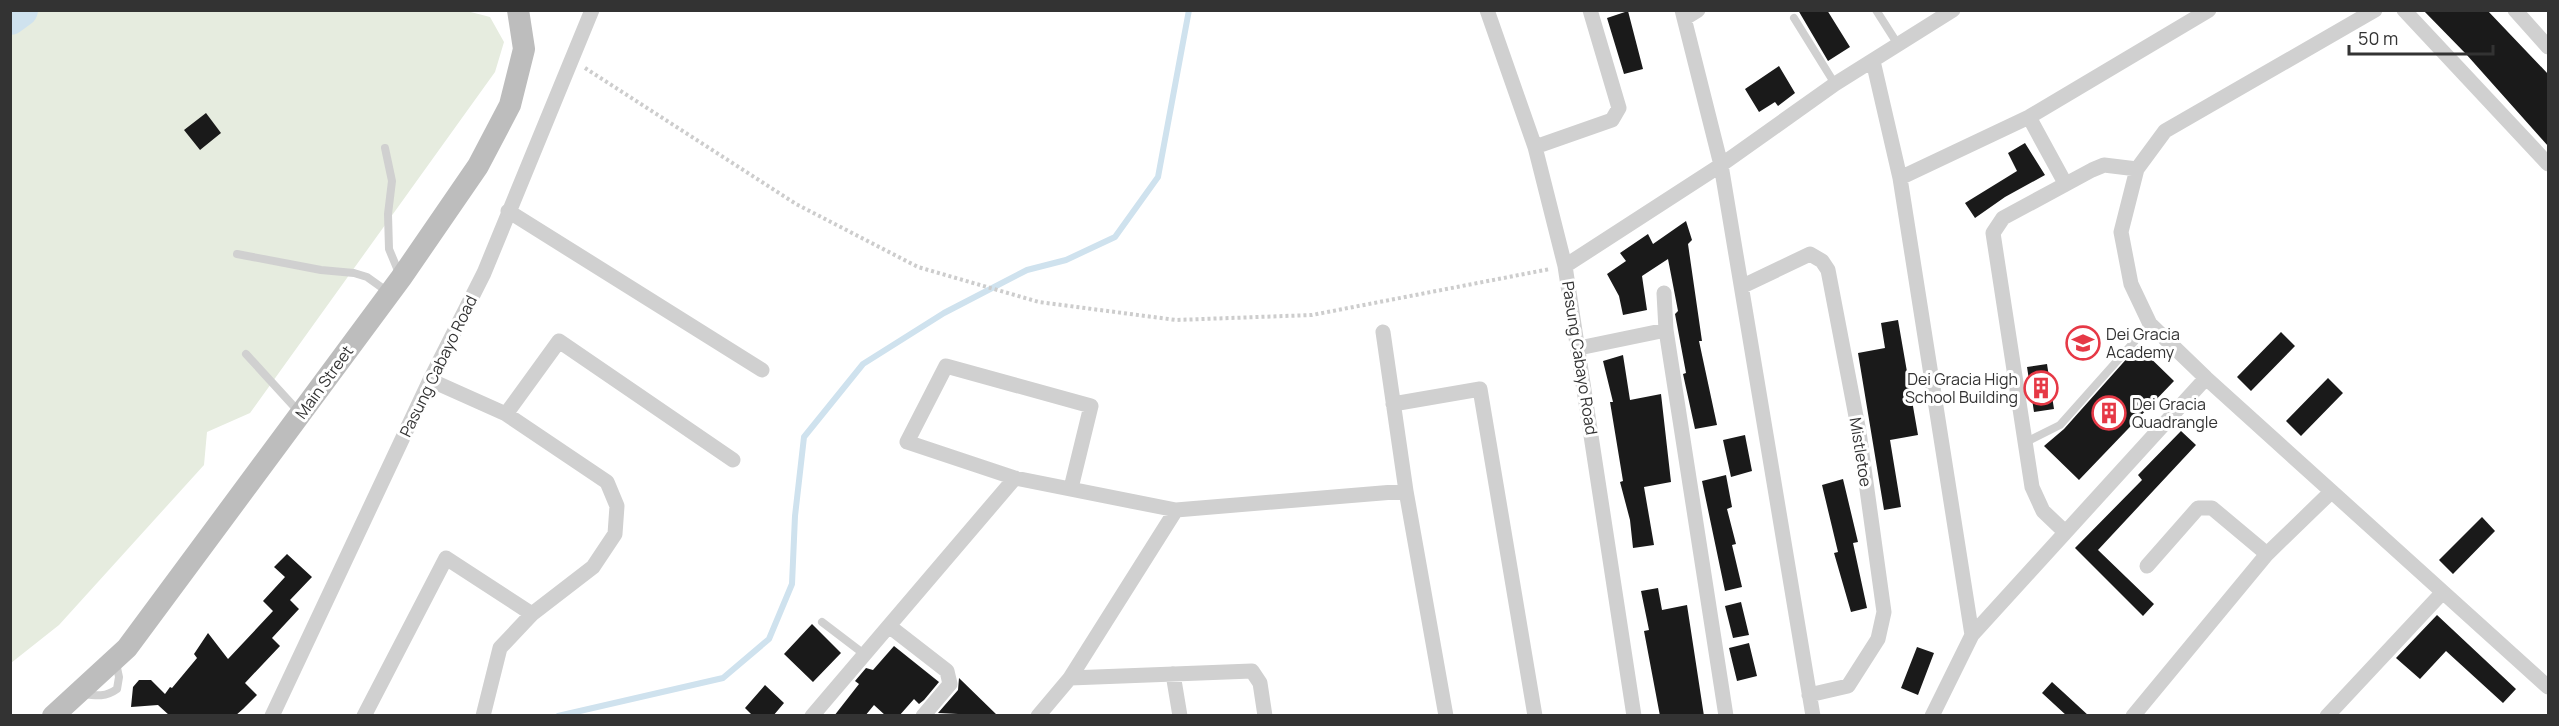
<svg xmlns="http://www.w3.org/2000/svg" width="2559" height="726" font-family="Manrope,sans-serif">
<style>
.green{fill:#e6ecdf}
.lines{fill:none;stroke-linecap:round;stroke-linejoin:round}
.stream{stroke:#cfe2ee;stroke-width:6}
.river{stroke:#cfe2ee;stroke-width:34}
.building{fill:#1a1a1a}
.path{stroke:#cdcdcd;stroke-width:4;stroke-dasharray:3 3;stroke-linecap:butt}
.lane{stroke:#d0d0d0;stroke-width:8}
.street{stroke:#d0d0d0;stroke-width:15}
.secondary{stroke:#bdbdbd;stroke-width:22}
.labels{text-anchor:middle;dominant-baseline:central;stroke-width:6;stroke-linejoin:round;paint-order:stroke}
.poi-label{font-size:16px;fill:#333;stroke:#fff;text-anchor:start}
.street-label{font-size:16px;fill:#333;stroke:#fff}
</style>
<rect width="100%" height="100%" fill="#fff"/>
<!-- green -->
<path class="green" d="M21,10H463L490,17L504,42L495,72L250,413L207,432L204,465L59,625L11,663V18Z"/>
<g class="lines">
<!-- stream -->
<path class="stream" d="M558,716L723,678L769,639L792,584L795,516L804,437L863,364L944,313L1027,270L1066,260L1115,237L1158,177L1189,10"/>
<!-- river -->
<path class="river" d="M10,18L21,10"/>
</g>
<!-- building -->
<path class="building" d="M1798,10H1827L1850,47L1828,61Z
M2423,10H2487L2548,74V146L2466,54Z
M1628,11L1643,69L1624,74L1607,18Z
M1779,66L1795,93L1778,106L1775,102L1759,112L1745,89Z
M206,113L221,133L200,150L184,130Z
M2025,143L2045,175L2005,197L1975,218L1965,203L2017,171L2008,153Z
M1686,221L1692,240L1688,244L1702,341H1699L1717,425L1695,429L1683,374L1686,373L1675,314L1678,311L1668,259L1642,276L1647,310L1623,315L1619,296L1607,274L1626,261L1620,253L1648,234L1653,244Z
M1898,320L1918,435L1890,440L1901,507L1884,510L1858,353L1885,348L1881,323Z
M2281,332L2295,346L2251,391L2237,377Z
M2138,346L2174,381L2079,480L2044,446L2064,429Z
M1623,355L1630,400L1661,394L1671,482L1644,487L1654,545L1633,548L1630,520L1620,482L1623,481L1610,402H1613L1603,361Z
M2047,364L2054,409L2034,412L2027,367Z
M2328,378L2343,393L2301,436L2286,421Z
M2181,431L2196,445L2098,550L2154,604L2143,616L2075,548L2142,480L2138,475Z
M1745,435L1752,471L1731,477L1723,440Z
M1726,475L1732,507L1727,509L1736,544L1732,545L1742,587L1725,591L1702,481Z
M1843,479L1858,542L1853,543L1867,608L1851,612L1834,553L1838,552L1822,485Z
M2482,517L2495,531L2453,574L2439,560Z
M287,554L312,577L290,600L299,609L272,638L280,646L245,683L257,695L243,709L235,716H170L158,705L131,707L133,687L139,680H151L165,694L170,687L172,688L197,658L194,654L208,633L228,659L273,611L263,601L285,577L274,567Z
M1658,588L1662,610L1687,605L1704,716H1660L1644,631L1649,630L1641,591Z
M1741,602L1749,635L1733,638L1725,606Z
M2437,615L2516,689L2503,703L2446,651L2420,679L2396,658Z
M812,624L841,653L813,682L784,654Z
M1749,643L1757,676L1737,681L1729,648Z
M894,646L939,682L924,700L919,704L914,699L899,716H886L874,705L865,716H834L859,684L855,681L866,668L873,670Z
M1917,647L1934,653L1918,695L1901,688Z
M959,678L998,716L938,713L958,690Z
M2052,682L2063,692L2089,716H2067L2042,693Z
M765,685L784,703L773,716H753L745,708Z"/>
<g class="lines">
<!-- path -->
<path class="path" d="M585,68L796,204L918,267L1039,302L1176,320L1312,315L1550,269"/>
<!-- lane -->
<path class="lane" d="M1876,10L1897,43
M1794,18L1835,84
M385,148L392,181L388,214L389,249L399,273
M237,254L321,270L354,273L367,277L388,292
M246,354L299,412
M2024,443L2060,425L2150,324
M822,622L864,654
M83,694C97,696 106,697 117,689L119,677L116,663"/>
<!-- street -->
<path class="street" d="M1487,10L1535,147L1565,266L1634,716
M1682,10L1721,165L1813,716
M2375,10L2165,131L2137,169L2121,232L2131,284L2150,324L2206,378L2548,687
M2404,10L2548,164
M2515,10L2548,47
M1685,18L1698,10
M1873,61L1900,178L1972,635
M2029,117L2065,183
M1535,147L1612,120L1619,108L1590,10
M1900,178L2029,117L2209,10
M508,211L762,370
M1565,266L1721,165L1835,84L1953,10
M1743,286L1810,254L1822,261L1828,270L1859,432L1884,612L1878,639L1848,686L1809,695
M1664,293L1666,330L1726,716
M1383,332L1406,491L1446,716
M1579,348L1666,330
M430,380L506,414L607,482L617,506L615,534L593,567L532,614L500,648L483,716
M1393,404L1480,389L1535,716
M506,414L559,341L733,460
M1071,488L1091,406L946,366L907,442L1015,478L1176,510L1406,491
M2065,532L2043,511L2032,487L1993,233L2003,218L2092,170L2104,165L2137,169
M2147,566L2198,508H2212L2267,554
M889,626L947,671L950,684L923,716
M1173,674L1180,716
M1070,678L1252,671L1260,683L1265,716
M272,716L430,380L484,273L592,10
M364,716L446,558L532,614
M812,716L1015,478
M1038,716L1070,678L1176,510
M1932,716L1972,635L2206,378
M2133,716L2267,554L2331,492
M2327,716L2442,593"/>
<!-- secondary -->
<path class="secondary" d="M53,716L127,648L401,278L478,166L510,105L524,49L518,10"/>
</g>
<!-- icons -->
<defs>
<symbol id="school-ring" viewBox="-11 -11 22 22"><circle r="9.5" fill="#fff" stroke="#e63946" stroke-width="1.5"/><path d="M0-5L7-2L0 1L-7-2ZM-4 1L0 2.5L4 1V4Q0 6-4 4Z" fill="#e63946"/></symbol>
<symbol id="building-ring" viewBox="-11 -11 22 22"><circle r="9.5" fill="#fff" stroke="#e63946" stroke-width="1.5"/><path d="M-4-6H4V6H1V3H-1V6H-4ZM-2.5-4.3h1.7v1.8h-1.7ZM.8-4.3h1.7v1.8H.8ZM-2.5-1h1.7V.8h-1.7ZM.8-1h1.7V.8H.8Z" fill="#e63946"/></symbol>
</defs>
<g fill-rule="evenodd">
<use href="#school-ring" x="2064" y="324" width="38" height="38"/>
<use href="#building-ring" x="2022" y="369" width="38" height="38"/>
<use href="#building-ring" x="2090" y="394" width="38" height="38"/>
</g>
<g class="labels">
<!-- poi labels -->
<g class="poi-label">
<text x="2106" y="334">Dei Gracia<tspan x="2106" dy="18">Academy</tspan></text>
<text x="2018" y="379" text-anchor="end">Dei Gracia High<tspan x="2018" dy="18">School Building</tspan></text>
<text x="2132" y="404">Dei Gracia<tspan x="2132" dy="18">Quadrangle</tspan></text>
</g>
<!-- street labels -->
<g class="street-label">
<text transform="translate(1580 358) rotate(81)">Pasung Cabayo Road</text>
<text transform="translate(438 366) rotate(-64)">Pasung Cabayo Road</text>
<text transform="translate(324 382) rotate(-54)">Main Street</text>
<text transform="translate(1861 452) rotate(81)">Mistletoe</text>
</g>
</g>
<!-- border -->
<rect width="2559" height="726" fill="none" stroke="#333333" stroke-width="24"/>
<!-- scale -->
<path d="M2349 45v9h144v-9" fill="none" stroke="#333333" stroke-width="3"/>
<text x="2358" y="45" font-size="18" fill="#333333" stroke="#ffffff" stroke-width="4.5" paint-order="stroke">50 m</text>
</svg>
